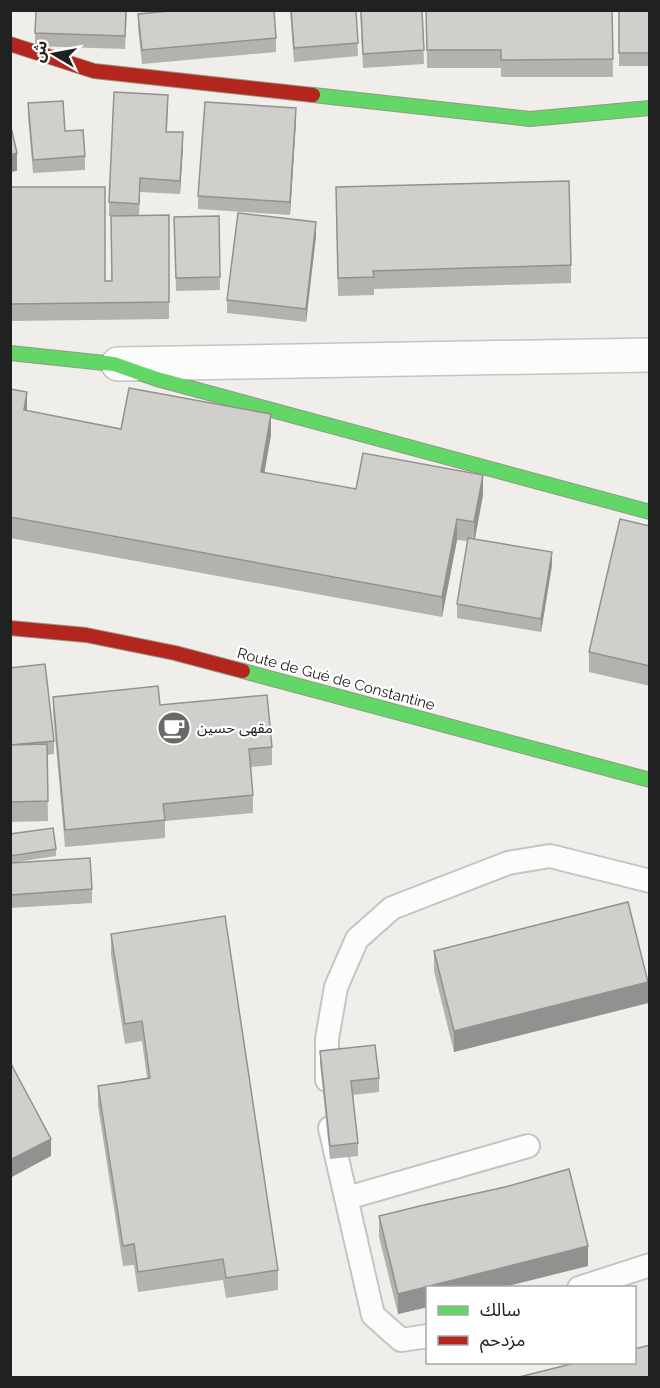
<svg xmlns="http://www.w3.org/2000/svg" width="660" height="1388" font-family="Raleway,'Noto Sans Arabic',sans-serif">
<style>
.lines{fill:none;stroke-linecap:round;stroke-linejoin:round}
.lane-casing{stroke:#c5c4c2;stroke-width:26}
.street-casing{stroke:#c5c4c2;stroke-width:36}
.fast-casing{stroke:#939784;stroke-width:16}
.jam-casing{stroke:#939784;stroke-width:16}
.lane{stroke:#fdfcfc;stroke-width:22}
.street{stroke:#fdfcfc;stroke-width:33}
.fast{stroke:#63d668;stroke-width:14}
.jam{stroke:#b3261e;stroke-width:14}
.wall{fill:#b3b2af}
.shaded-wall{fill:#92918f}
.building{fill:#d0cfcc;stroke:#92918f;stroke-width:1.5}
.labels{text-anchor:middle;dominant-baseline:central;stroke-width:4.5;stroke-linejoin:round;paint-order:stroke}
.street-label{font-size:15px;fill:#212121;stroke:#fff}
.poi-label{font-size:15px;fill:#212121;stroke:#fff;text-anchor:start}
</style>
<rect width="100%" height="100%" fill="#efeeea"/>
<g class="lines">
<defs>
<path id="lane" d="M327,1080V1039L336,987L357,939L392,908L508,863L550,856L650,881
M330,1128L373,1315L401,1340L428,1336
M347,1198L528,1146
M579,1288L650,1265"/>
<path id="street" d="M118,364L650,355"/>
<path id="fast" d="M313,95L530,119L650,108
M10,353L114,364L157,379L650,512
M243,671L650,780"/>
<path id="jam" d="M10,44L94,71L313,95
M10,628L86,635L175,653L243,671"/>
</defs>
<!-- lane casing -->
<use href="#lane" class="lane-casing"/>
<!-- street casing -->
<use href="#street" class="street-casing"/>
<!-- fast casing -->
<use href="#fast" class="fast-casing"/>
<!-- jam casing -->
<use href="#jam" class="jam-casing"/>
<!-- lane -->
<use href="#lane" class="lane"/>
<!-- street -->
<use href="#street" class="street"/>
<!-- fast -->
<use href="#fast" class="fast"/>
<!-- jam -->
<use href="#jam" class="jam"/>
</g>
<!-- wall -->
<path class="wall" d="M127,10L125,49L35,46V33Z
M290,10H356L358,56L294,62Z
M360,10H422L424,64L363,68Z
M426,10H612L613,77H501V68H427Z
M619,10H650V66H619Z
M138,14L276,38V52L142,64L138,28Z
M28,103L65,131L85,156V170L33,173L28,116Z
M168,108L167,132L183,146L180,194L140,192L139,216L169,215V319L11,321L10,187L105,281H111L116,216H109V202Z
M296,121L290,215L198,209V196Z
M336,205L571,265V283L374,289V295L338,296Z
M219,216L220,290L176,291L174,217Z
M316,236L306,322L227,313V300Z
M10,389L27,411L121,429L271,435L264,473L356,489L483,495L475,539L552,565L541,632L457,618V604L468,541L457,540L442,617L10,538Z
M650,526V686L589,672V652Z
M10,668L54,741V754L47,755L48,821L10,822Z
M53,697L272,747V765L250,767L253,795V813L165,821V838L65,847L53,714Z
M10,834L56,849V856L10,863Z
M10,863L92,889V903L10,908Z
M111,934L278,1270V1290L226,1298L223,1280L138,1292L134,1265L123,1266L98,1106V1086L147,1078L142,1041L125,1044L111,955Z
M434,951L648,1003L454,1052L434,971Z
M320,1051L379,1078V1092L353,1095L358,1143V1156L330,1159L320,1064Z
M505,1187L588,1266L428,1287V1307L398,1314L379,1237V1216Z"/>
<!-- shaded-wall -->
<path class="shaded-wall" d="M296,108V121L290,215V202Z
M183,132V146L180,194V181Z
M17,153V171L10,172V155Z
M316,222V236L306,322V309Z
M27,392V412L24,410Z
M271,414V435L261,492V472Z
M483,475V495L474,543V522Z
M457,519V540L442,617V597Z
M552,552V565L541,632V619Z
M648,982V1003L454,1052V1031Z
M51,1139V1156L10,1178V1160Z
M588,1246V1266L504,1287H428V1307L398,1314V1294Z"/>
<!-- building -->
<path class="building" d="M36,10H126L125,36L35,33Z
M181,10H274L276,38L142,50L138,14Z
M291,10H356L358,43L294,48Z
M361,10H422L424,50L363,54Z
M426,10H612L613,59L501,60V50H427Z
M619,10H650V53H619Z
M114,92L168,95L166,132H183L180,181L140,178L139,204L109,202Z
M63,101L65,131L83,130L85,156L33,160L28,103Z
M205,102L296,108L290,202L198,196Z
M10,123L17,153L10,155Z
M569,181L571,265L373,271L374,277L338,278L336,187Z
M10,187H105V281H112L111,216L169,215V302L11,304Z
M238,213L316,222L306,309L227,300Z
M219,216L220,277L176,278L174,217Z
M129,388L271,414L261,472L356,489L363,453L483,475L474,522L457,519L442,597L10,517V389L27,392L24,410L121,429Z
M620,519L650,526V666L589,652Z
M468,538L552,552L541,619L457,604Z
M45,664L54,741L10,745V668Z
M158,686L160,705L267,695L272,747L249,749L253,795L163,804L165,820L65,830L53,697Z
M47,744L48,801L10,802V745Z
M53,828L56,849L10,856V834Z
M90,858L92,889L10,895V863Z
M628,902L648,982L454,1031L434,951Z
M225,916L278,1270L226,1278L223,1259L138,1272L134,1244L123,1246L98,1086L150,1078L142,1021L125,1024L111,934Z
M375,1045L379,1078L351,1081L358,1143L330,1146L320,1051Z
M10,1062L51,1139L10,1160Z
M569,1169L588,1246L398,1294L379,1216L424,1205L505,1187Z
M650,1345V1377H519L579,1362H634V1349Z"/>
<!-- icons -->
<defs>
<symbol id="cafe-disc" viewBox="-11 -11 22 22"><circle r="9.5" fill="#696967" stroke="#fff"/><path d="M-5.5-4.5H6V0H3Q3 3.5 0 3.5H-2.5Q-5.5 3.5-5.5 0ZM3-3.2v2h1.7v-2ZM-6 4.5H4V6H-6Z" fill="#fff"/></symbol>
</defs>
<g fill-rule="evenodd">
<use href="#cafe-disc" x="155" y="709" width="38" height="38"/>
</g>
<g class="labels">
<!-- street labels -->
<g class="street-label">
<text transform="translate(336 679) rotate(15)">Route de Gué de Constantine</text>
</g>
<!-- poi labels -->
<g class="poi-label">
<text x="197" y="728">مقهى حسين</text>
</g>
</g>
<!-- border -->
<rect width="660" height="1388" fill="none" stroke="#212121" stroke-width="24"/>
<!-- legend -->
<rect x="426" y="1286" width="210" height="78" fill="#ffffff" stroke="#a6a6a6" stroke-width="1.5"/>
<rect x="438" y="1306" width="30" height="9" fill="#63d668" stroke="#a6a6a6" stroke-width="1.5"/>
<text x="480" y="1316" font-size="18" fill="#212121">سالك</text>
<rect x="438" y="1336" width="30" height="9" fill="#b3261e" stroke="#a6a6a6" stroke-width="1.5"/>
<text x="480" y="1346" font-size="18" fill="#212121">مزدحم</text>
<!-- north arrow -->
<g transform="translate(54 54) rotate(280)" stroke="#ffffff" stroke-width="4.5" paint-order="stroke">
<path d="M0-4.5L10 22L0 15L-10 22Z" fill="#212121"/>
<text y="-9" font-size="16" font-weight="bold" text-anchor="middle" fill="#212121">ش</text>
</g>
</svg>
